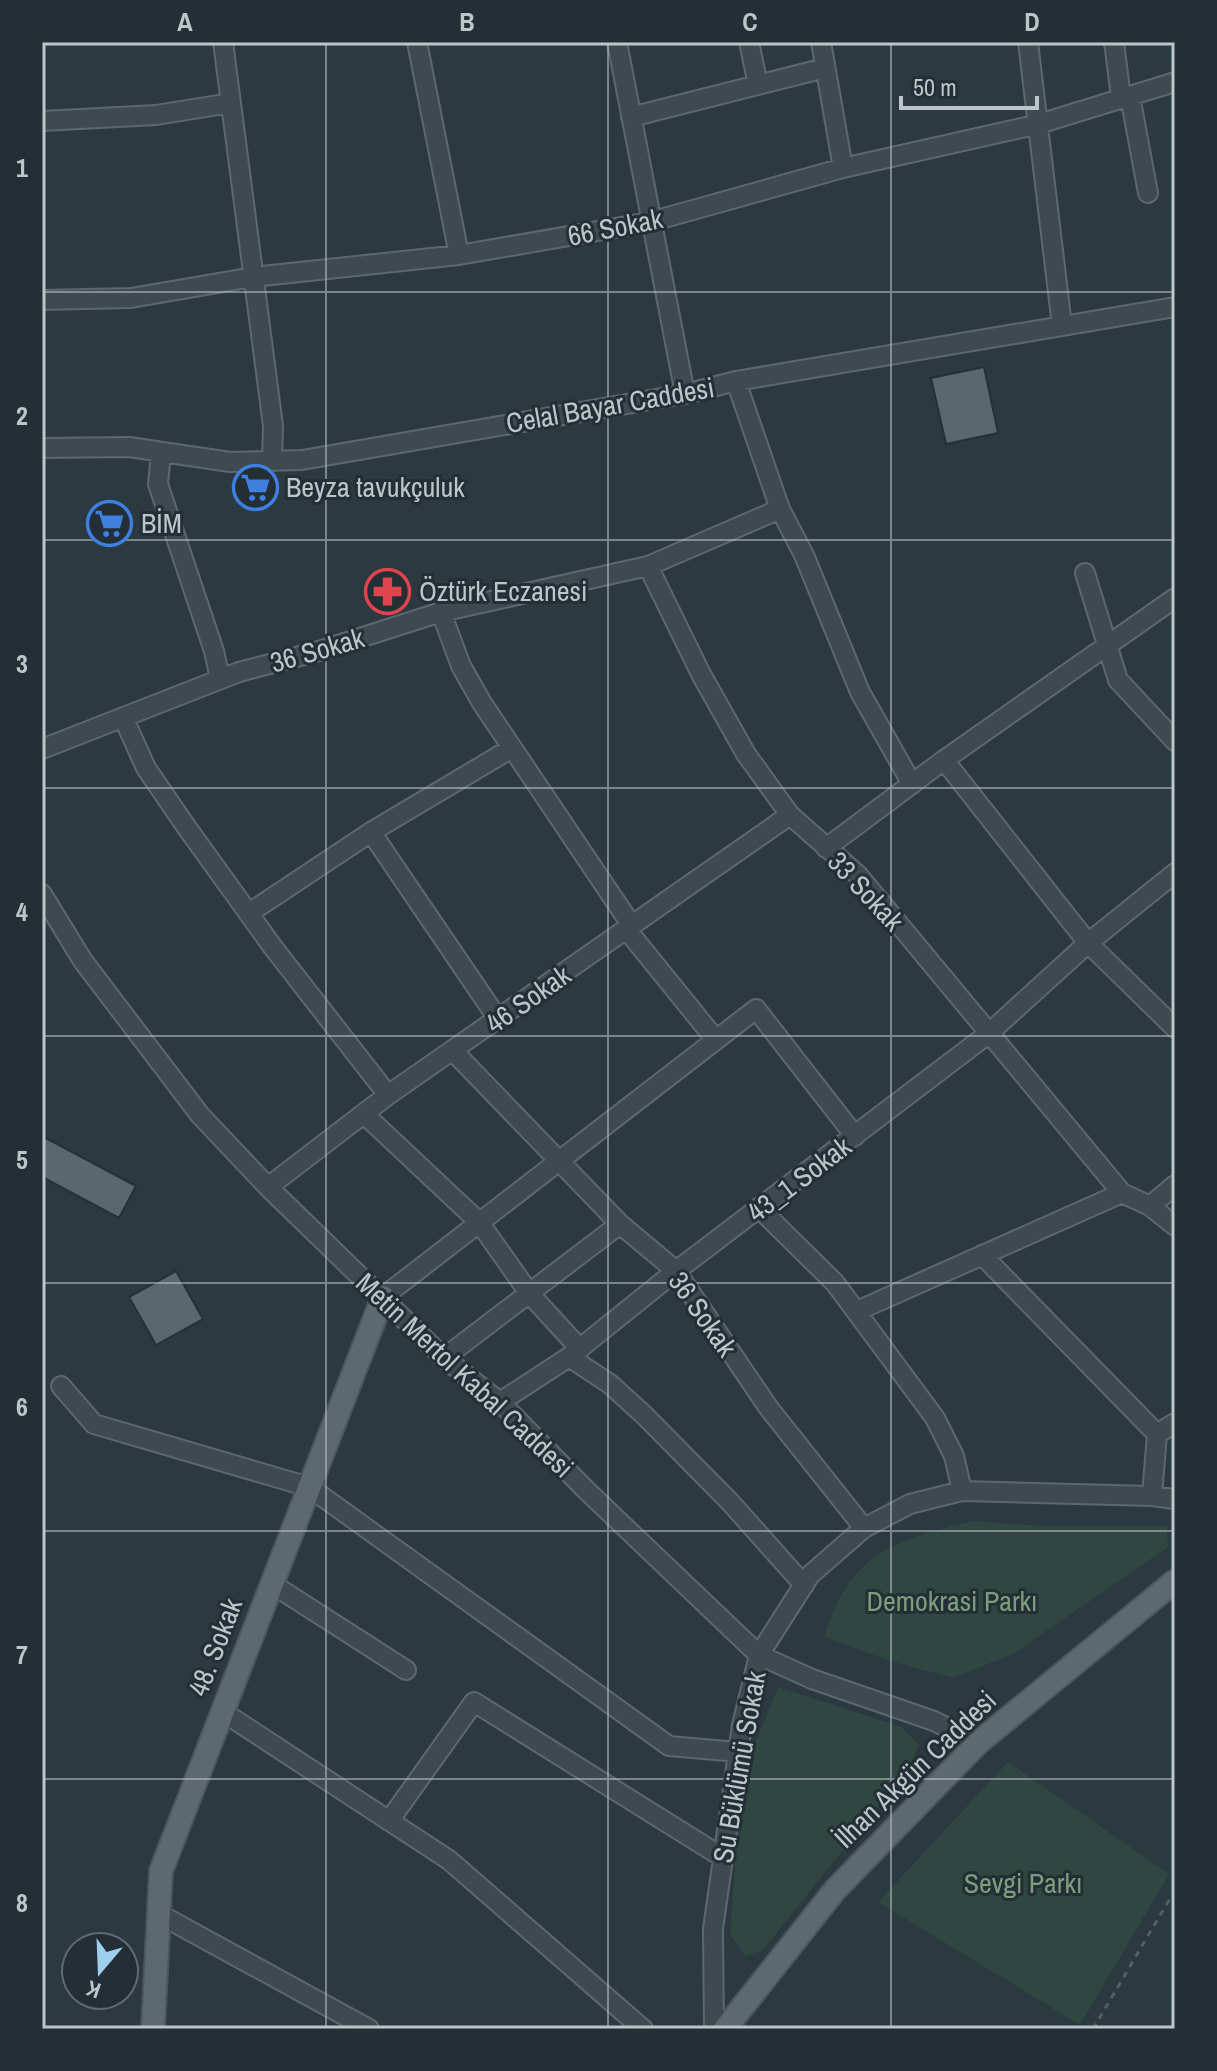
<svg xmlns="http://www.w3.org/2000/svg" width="1217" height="2071" font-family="'Archivo Narrow',sans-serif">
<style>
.green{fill:#304641}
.building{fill:#59686f;stroke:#253137;stroke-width:2}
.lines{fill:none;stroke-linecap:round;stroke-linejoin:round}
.minor-casing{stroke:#5c686d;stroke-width:22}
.major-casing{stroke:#4b565c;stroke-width:26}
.path{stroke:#4f625f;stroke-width:3;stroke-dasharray:6 6;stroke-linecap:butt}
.minor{stroke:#3e4a50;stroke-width:18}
.major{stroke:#5d6970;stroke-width:22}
.grid{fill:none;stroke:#bbc5ca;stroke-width:2;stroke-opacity:0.55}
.labels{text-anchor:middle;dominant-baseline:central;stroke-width:6;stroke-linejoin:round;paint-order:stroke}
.street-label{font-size:28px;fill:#bbc5ca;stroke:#232f35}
.poi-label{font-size:28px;fill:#bbc5ca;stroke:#232f35;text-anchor:start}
.park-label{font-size:28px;fill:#7d9d7d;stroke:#232f35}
.neatline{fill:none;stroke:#bbc5ca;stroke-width:3}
.grid-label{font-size:26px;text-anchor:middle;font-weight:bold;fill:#bbc5ca}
</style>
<rect width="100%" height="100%" fill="#2b3940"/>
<!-- green -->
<path class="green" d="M974,1521L1044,1526H1167L1168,1547L1013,1654L953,1678L890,1661L824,1637C828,1625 832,1612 838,1601C866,1545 918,1534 974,1521Z
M778,1687L902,1727L919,1745L908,1769L763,1950L745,1956L730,1935L738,1819L750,1756Z
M1008,1762L1169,1874L1080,2025L878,1902Z"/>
<!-- building -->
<path class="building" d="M984,367L998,433L946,444L931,378Z
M42,1136L136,1186L119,1218L42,1177Z
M176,1271L203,1319L156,1345L129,1297Z"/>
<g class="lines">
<defs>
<path id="minor" d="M223,42L273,426L272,461
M417,42L459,255
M617,42L685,394
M749,42L758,85
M821,42L843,168
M1028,42L1062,326
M1114,42L1121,98
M1130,96L1148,193
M631,117L825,68
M42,121L156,115L231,103
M42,300L131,298L253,277L459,255L650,222L843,168L1039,124L1175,82
M736,381L780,509L804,555L860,692L912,784
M42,448L129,447L230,462L302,460L685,394L736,381L1175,307
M161,452L158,484L214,651L220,679
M648,566L702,676L746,754L790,815L858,875L1122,1193L1150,1206L1175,1185
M1085,573L1118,680L1175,741
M441,612L461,666L482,703L632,926
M123,717L146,768L185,825L272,946L388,1095
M42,749L239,672L319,651L441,612L648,566L780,509
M371,832L498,1019
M826,848L944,760L1175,598
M1175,873L1088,943L1175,1028
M42,894L83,961L200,1115L268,1187L444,1358L500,1402L586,1490L759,1655L812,1679L934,1721L978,1743
M249,913L371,832L512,748
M627,930L716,1040
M453,1051L620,1224L676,1271L768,1407L864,1528
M364,1114L479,1222L529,1293L580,1349
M268,1187L388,1095L790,815
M1150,1206L1175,1226
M760,1209L835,1283L935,1418L954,1456L962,1491
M982,1255L1157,1434
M383,1297L756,1009L855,1136
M857,1311L1122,1193
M569,1357L610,1384L644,1415L730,1502L804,1585
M444,1358L620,1224
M61,1386L94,1424L309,1487L669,1746L738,1752
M500,1402L569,1357L676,1271L988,1034L1088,943L944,760
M1152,1496L1157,1434L1175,1423
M272,1584L406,1670
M223,1712L449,1860L643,2029
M389,1821L474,1702L722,1857
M159,1914L369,2029
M714,2029L713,1929L742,1725L759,1655L810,1575L864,1528L910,1504L962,1491L1152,1496L1175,1499"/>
<path id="major" d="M153,2029L161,1871L383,1297
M725,2029L835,1890L978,1743L1175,1581"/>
</defs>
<!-- minor casing -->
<use href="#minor" class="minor-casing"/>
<!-- major casing -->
<use href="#major" class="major-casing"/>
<!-- path -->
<path class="path" d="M1093,2029L1175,1890"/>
<!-- minor -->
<use href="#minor" class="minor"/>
<!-- major -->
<use href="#major" class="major"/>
</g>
<!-- grid -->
<path class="grid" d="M326,42V2029M608,42V2029M891,42V2029M42,292H1175M42,540H1175M42,788H1175M42,1036H1175M42,1283H1175M42,1531H1175M42,1779H1175"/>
<!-- icons -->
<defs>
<symbol id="supermarket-ring" viewBox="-11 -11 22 22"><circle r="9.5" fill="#232f35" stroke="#3f7fe0" stroke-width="1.5"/><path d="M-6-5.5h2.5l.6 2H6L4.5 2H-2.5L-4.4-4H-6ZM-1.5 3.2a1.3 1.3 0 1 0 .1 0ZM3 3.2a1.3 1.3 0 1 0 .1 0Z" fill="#3f7fe0"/></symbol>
<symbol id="pharmacy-ring" viewBox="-11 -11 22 22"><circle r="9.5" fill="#232f35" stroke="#e0444e" stroke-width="1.5"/><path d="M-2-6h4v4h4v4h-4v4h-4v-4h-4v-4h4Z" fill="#e0444e"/></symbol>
</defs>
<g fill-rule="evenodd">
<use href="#supermarket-ring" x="230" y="462" width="51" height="51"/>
<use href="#supermarket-ring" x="84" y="498" width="51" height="51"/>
<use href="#pharmacy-ring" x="362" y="566" width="51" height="51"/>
</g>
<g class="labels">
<!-- street labels -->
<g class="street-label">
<text transform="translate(615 227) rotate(-11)">66 Sokak</text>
<text transform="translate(610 405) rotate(-10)">Celal Bayar Caddesi</text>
<text transform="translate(317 650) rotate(-16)">36 Sokak</text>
<text transform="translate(866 891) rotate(47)">33 Sokak</text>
<text transform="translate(528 999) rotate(-35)">46 Sokak</text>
<text transform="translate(799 1179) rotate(-37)">43_1 Sokak</text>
<text transform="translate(703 1314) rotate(55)">36 Sokak</text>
<text transform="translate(465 1375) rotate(43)">Metin Mertol Kabal Caddesi</text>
<text transform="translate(215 1647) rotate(-69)">48. Sokak</text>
<text transform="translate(739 1767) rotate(-80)">Su Büklümü Sokak</text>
<text transform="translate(915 1769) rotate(-44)">İlhan Akgün Caddesi</text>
</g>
<!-- poi labels -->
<g class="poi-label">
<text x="286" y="487">Beyza tavukçuluk</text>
<text x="141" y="523">BİM</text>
<text x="419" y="591">Öztürk Eczanesi</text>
</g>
<!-- park labels -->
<g class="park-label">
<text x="952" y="1601">Demokrasi Parkı</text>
<text x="1023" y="1883">Sevgi Parkı</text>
</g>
</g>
<!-- border -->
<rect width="1217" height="2071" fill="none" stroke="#232f35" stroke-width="88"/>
<!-- north arrow -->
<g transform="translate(100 1971) rotate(199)"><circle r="38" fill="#232f35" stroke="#606b71" stroke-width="2"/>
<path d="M0-6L14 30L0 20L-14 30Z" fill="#9ecfec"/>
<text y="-12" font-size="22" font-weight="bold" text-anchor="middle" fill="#bbc5ca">K</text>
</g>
<!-- scale -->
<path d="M901 96v12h136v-12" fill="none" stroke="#bbc5ca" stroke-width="4"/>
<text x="913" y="96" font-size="24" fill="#bbc5ca" stroke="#232f35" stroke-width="6" paint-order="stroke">50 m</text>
<rect x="44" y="44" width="1129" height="1983" class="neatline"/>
<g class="grid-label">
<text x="185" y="31">A</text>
<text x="467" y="31">B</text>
<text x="750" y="31">C</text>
<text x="1032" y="31">D</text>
<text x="22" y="177">1</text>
<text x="22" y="425">2</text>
<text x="22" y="673">3</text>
<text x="22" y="921">4</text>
<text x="22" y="1169">5</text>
<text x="22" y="1416">6</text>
<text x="22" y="1664">7</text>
<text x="22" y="1912">8</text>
</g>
</svg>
